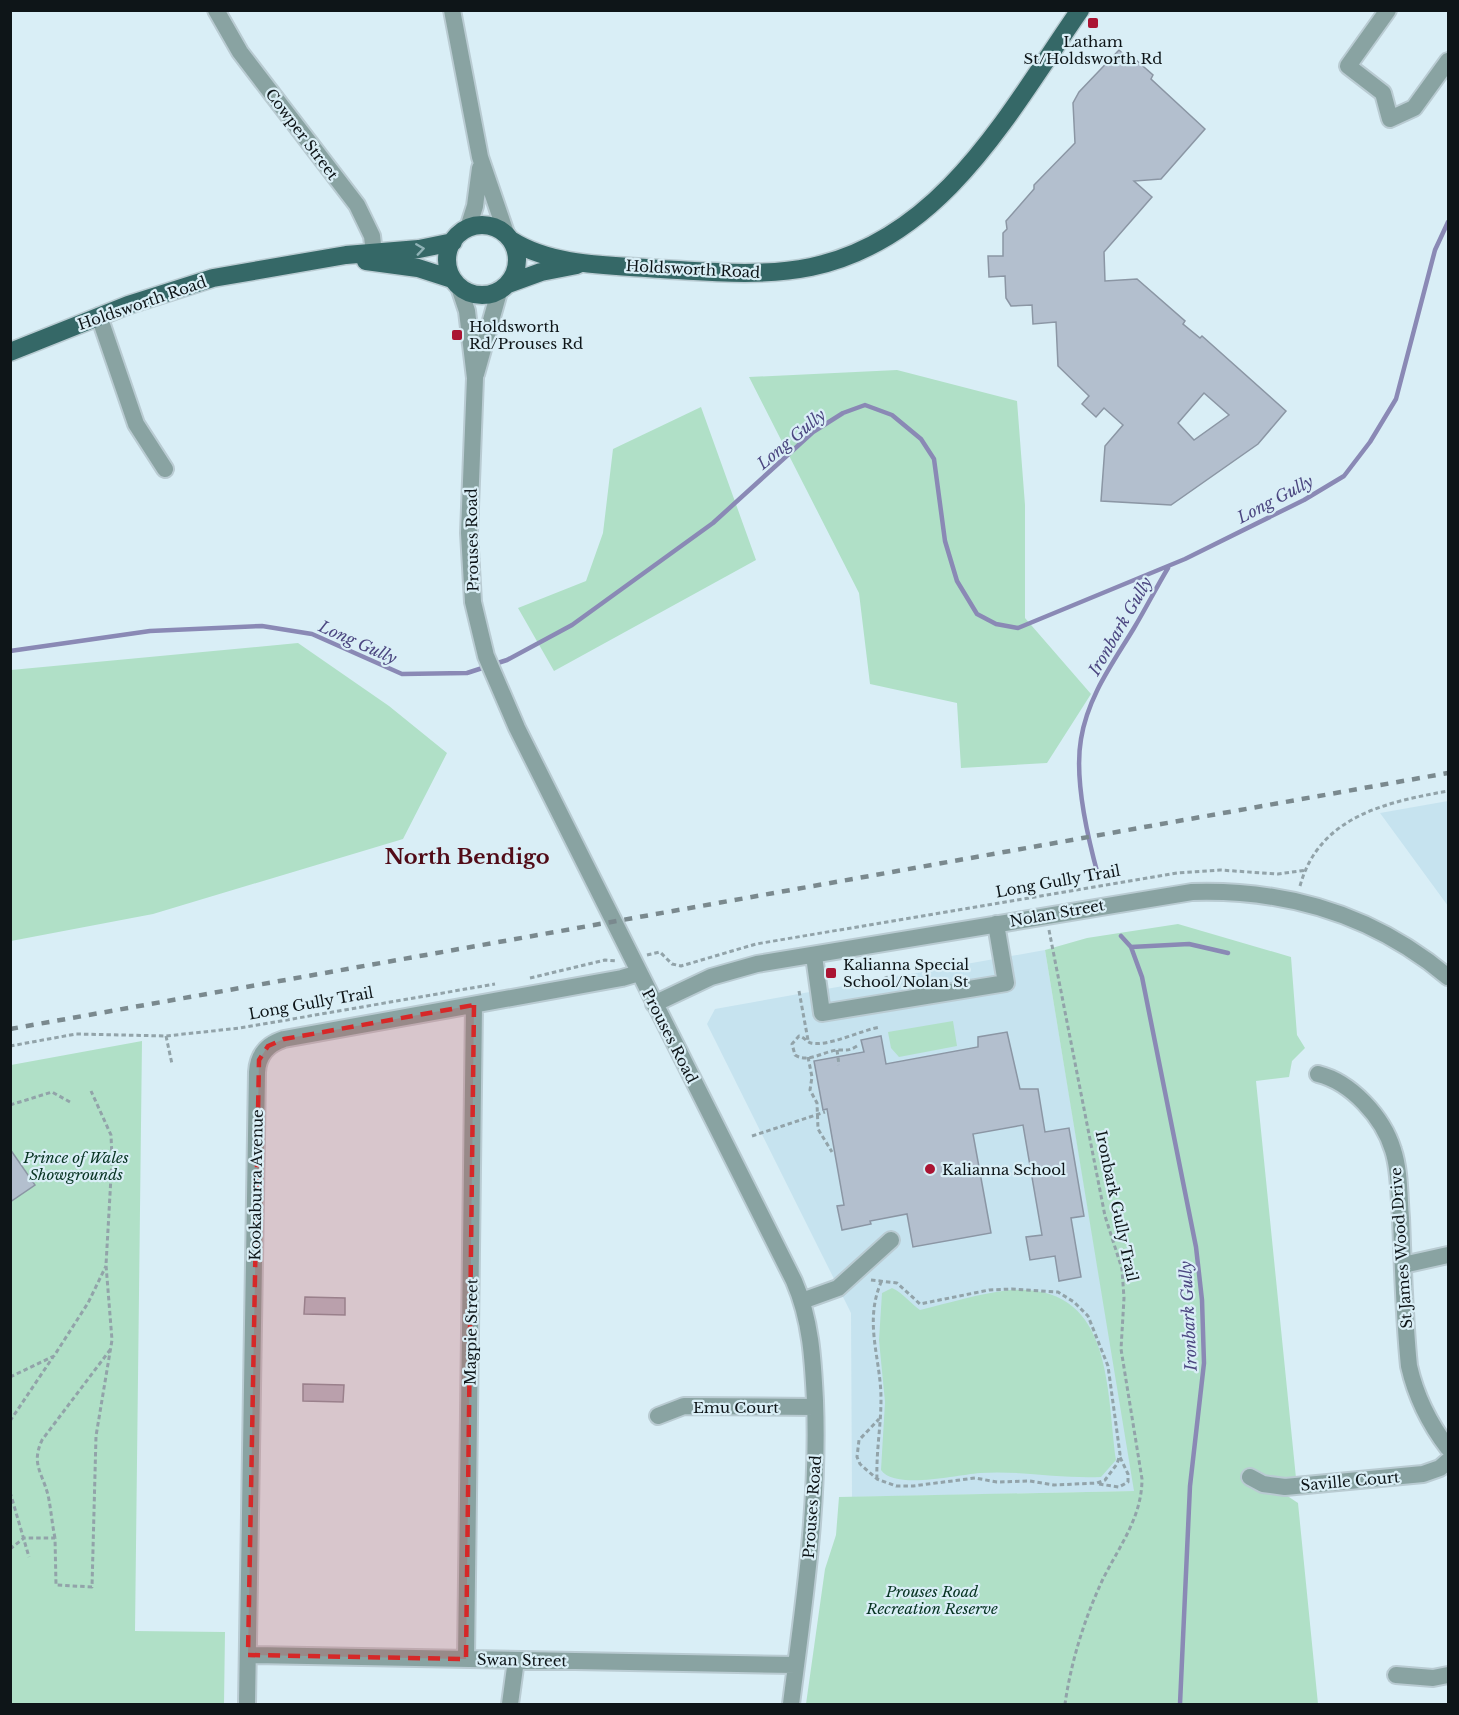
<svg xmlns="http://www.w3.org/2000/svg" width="1459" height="1715" font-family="'Libre Baskerville',serif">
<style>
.built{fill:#c6e3ef}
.green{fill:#b0e0c7}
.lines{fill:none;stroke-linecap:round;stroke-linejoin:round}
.stream{stroke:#8a89b5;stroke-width:4.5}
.building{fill:#b3bfce;stroke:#8b96a4;stroke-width:1.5;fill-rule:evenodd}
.minor-casing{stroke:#b9cbd2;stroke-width:20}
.major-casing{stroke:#b9cbd2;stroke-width:21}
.path{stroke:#92a3a9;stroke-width:3;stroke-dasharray:4.5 3;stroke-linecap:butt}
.minor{stroke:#89a3a2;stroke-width:16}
.major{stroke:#356867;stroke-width:18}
.rail{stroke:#7a898e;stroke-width:4.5;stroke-dasharray:8 8;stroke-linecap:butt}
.oneway{stroke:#8fb2b6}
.marked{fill:#d62828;fill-opacity:0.2;stroke:#d62828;stroke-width:4.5;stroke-dasharray:12 8;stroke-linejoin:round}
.poi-dot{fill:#aa1433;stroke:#d9eef6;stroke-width:2}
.labels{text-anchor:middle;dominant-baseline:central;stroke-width:4.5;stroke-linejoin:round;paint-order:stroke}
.poi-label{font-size:15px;fill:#0e1518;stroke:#d9eef6;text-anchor:start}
.street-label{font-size:15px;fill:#0e1518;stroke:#d9eef6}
.park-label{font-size:15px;font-style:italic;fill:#083423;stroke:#d9eef6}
.water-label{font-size:16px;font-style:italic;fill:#4c4781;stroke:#d9eef6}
.district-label{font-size:21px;font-weight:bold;fill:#510b17;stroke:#d9eef6}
</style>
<rect width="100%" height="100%" fill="#d9eef6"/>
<!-- built -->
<path class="built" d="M1448,801V906L1380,813Z
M1045,950L1135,1491L852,1497L851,1313L707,1024L715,1009Z"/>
<!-- green -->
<path class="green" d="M897,370L1017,401L1025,505V618L1091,694L1047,763L961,768L957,703L870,684L859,593L749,377Z
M701,407L756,560L554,671L518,608L586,581L603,533L613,449Z
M298,643L389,706L447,753L403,839L153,914L11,941V670Z
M1178,924L1291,957L1297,1035L1305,1048L1292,1061L1289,1077L1256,1081L1296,1478L1286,1495L1298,1503L1318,1704H806L825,1569L836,1535L839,1497L1134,1491L1045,950L1087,938Z
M953,1021L957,1046L899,1057L891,1048L888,1032Z
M142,1041L135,1631L225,1632L224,1704H11V1065Z
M892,1288C903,1293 910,1303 920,1310C949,1303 981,1293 1010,1290C1113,1283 1106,1387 1116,1460L1101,1477C1060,1479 1019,1470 980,1473C956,1475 895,1490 881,1470L885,1402L879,1340L882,1293Z"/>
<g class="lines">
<!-- stream -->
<path class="stream" d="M10,651L150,631L262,626L312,634L402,674L467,673L507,660L572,625L713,523L813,432L843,413L865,405L892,415L921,439L934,459L945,541L957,581L977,614L996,624L1018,628L1185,559L1304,500L1344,476L1370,442L1396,399L1435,250L1448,222
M1098,875C1087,835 1074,779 1081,739C1088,696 1113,663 1134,628C1146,608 1156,588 1168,568
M1121,936L1131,947L1142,977L1196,1247L1202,1300L1204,1363L1190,1486L1180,1704
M1131,947L1189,944L1228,953"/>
</g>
<!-- building -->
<path class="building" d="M1119,50L1133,63L1136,60L1153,75L1151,79L1205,129L1161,179L1134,181L1152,197L1104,252L1105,281L1137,279L1185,321L1183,324L1200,338L1202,336L1286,411L1258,444L1171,505L1101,501L1105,446L1123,425L1104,408L1096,417L1082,404L1089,396L1058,366L1056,322L1033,324L1032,305L1011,306L1006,298L1005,276L989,277L988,256H1003V233L1007,229L1006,221L1034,189V185L1075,143L1073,103L1079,92ZM1204,393L1229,415L1194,440L1178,423Z
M1007,1032L1020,1089H1038L1045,1132L1069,1128L1084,1216L1071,1218L1081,1277L1059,1281L1055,1256L1030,1260L1026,1237L1042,1235L1023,1125L973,1134L991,1233L913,1247L907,1214L870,1221L871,1224L842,1230L837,1206L844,1205L827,1109L823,1110L814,1061L864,1052L861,1040L881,1036L886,1064L978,1047V1037Z
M10,1149L35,1185L10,1202Z
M305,1297L345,1298V1315L304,1314Z
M303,1384L344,1385L343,1402L303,1401Z"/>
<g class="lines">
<defs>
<path id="minor" d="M216,10L240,52L357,205L372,236L375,262
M452,10L480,157L507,236
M1388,10L1348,66L1383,93L1390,119L1414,108L1448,61
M468,228L475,206L480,168
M459,287L467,311L475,378L469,533L473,602L486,656L517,728L794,1281C811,1320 813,1360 815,1401C819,1504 804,1603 791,1704
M99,316L136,424L165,469
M476,374L499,292
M814,956L822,1013L1006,983L996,924
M654,1004L711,977L757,964L1192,892C1288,889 1374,915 1448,977
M1318,1074C1351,1082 1383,1117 1393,1150C1400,1171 1399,1196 1401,1218C1403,1268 1404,1317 1409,1366C1416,1397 1429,1423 1448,1448
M1403,1265L1448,1255
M802,1301L838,1288L891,1240
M658,1416L684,1406L815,1407
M1250,1477L1263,1484L1285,1487L1423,1474L1440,1468L1448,1461
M248,1655L796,1665
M466,1659L474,1005
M1396,1675L1433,1678L1448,1675
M247,1704L257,1072C258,1054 268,1044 284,1039L622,978L639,973
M510,1704L516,1660"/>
<path id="major" d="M447 260a35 35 0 1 1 70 0a35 35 0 1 1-70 0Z
M511,240C553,267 612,265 661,269C711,272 762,277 811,267C943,239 1009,112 1080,10
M366,261L418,268L452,279
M508,284L541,272L577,265
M10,352L128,305L213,278L346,255L419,249L453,242"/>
</defs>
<!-- minor casing -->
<use href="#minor" class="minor-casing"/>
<!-- major casing -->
<use href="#major" class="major-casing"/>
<!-- path -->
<path class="path" d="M1300,886C1319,816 1387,802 1448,791
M1049,930L1105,1216L1122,1269L1124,1298L1121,1349L1142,1479C1142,1518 1118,1548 1102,1581C1084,1620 1071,1662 1065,1704
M647,955L660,952L672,964L681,966L756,944L1177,873L1220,870L1278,874L1307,870
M886,976L888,986
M530,978L605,960L617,961
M799,991L808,1040
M166,1036L172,1064
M10,1046L76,1034L166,1036L240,1028L495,984
M857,1046C849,1051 847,1050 839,1050C825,1050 809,1064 795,1055L792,1044L799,1036C804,1037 807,1042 811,1043C828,1047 862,1030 880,1027
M837,1050L839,1065
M808,1057L812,1077L810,1090L817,1103L818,1129L832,1152
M10,1105L52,1092L70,1102
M752,1136L825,1112
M871,1280L897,1283L920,1304L989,1290L1012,1289L1058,1292L1074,1302L1088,1316L1108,1366L1120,1454L1117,1464L1105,1480L1097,1483L1054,1485L1030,1481L997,1482L975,1478L913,1486H896L877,1479L860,1464L857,1457L859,1440L879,1419
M10,1377L54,1356L88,1303L106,1266
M10,1421L53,1357
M877,1479C876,1452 881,1426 881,1399C881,1358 863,1322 882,1280
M1099,1484L1119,1487L1128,1482V1474L1120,1457
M10,1492L29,1557
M55,1538C52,1524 51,1509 48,1495C42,1472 31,1464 42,1440L110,1350
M10,1549L24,1538H55L56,1585L92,1587L96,1436L112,1340L106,1265L112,1159L111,1135L91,1091"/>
<!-- minor -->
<use href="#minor" class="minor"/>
<!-- major -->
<use href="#major" class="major"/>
<!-- rail -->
<path class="rail" d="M10,1029L1448,773"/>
</g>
<!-- one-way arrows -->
<defs><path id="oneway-chevron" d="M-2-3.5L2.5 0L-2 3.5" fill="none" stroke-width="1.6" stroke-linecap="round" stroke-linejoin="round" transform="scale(1.5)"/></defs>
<use class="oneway" href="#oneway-chevron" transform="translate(420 249) rotate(-8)"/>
<!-- marked area -->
<path class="marked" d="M474,1005L466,1659L248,1655L259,1060L268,1046L284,1039Z"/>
<!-- markers -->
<g class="poi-dot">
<rect x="1087" y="17" width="12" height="12" rx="3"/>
<rect x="451" y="329" width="12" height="12" rx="3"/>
<rect x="825" y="967" width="12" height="12" rx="3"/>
<circle cx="930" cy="1169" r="6"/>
</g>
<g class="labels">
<!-- poi labels -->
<g class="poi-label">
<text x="1093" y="41" text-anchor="middle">Latham<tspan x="1093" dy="17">St/Holdsworth Rd</tspan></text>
<text x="469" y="326">Holdsworth<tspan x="469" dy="17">Rd/Prouses Rd</tspan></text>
<text x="843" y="964">Kalianna Special<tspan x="843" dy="17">School/Nolan St</tspan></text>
<text x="942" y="1169">Kalianna School</text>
</g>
<!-- street labels -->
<g class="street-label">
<text transform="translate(302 134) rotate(53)">Cowper Street</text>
<text transform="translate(693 269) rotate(3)">Holdsworth Road</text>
<text transform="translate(142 303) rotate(-19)">Holdsworth Road</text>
<text transform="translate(472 540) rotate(-91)">Prouses Road</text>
<text transform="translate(1058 881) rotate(-10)">Long Gully Trail</text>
<text transform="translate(1057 913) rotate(-10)">Nolan Street</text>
<text transform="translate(311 1003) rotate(-10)">Long Gully Trail</text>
<text transform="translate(670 1036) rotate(63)">Prouses Road</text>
<text transform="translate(256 1185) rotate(-89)">Kookaburra Avenue</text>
<text transform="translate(1117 1206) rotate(78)">Ironbark Gully Trail</text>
<text transform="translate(1401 1248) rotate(-94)">St James Wood Drive</text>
<text transform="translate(471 1332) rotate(-89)">Magpie Street</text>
<text x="736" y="1407">Emu Court</text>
<text transform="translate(1350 1481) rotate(-5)">Saville Court</text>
<text transform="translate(812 1507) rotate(-86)">Prouses Road</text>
<text transform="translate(522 1660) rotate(1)">Swan Street</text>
</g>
<!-- park labels -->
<g class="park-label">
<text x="76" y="1157">Prince of Wales<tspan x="76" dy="17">Showgrounds</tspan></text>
<text x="932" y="1591">Prouses Road<tspan x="932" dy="17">Recreation Reserve</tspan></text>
</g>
<!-- water labels -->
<g class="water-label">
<text transform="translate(791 439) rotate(-40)">Long Gully</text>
<text transform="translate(1275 499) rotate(-28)">Long Gully</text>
<text transform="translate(1120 626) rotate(-60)">Ironbark Gully</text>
<text transform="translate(358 642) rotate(24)">Long Gully</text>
<text transform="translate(1188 1316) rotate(-93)">Ironbark Gully</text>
</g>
<!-- district labels -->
<g class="district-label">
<text x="467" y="857">North Bendigo</text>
</g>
</g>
<!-- border -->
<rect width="1459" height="1715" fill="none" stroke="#0e1518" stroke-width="24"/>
</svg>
